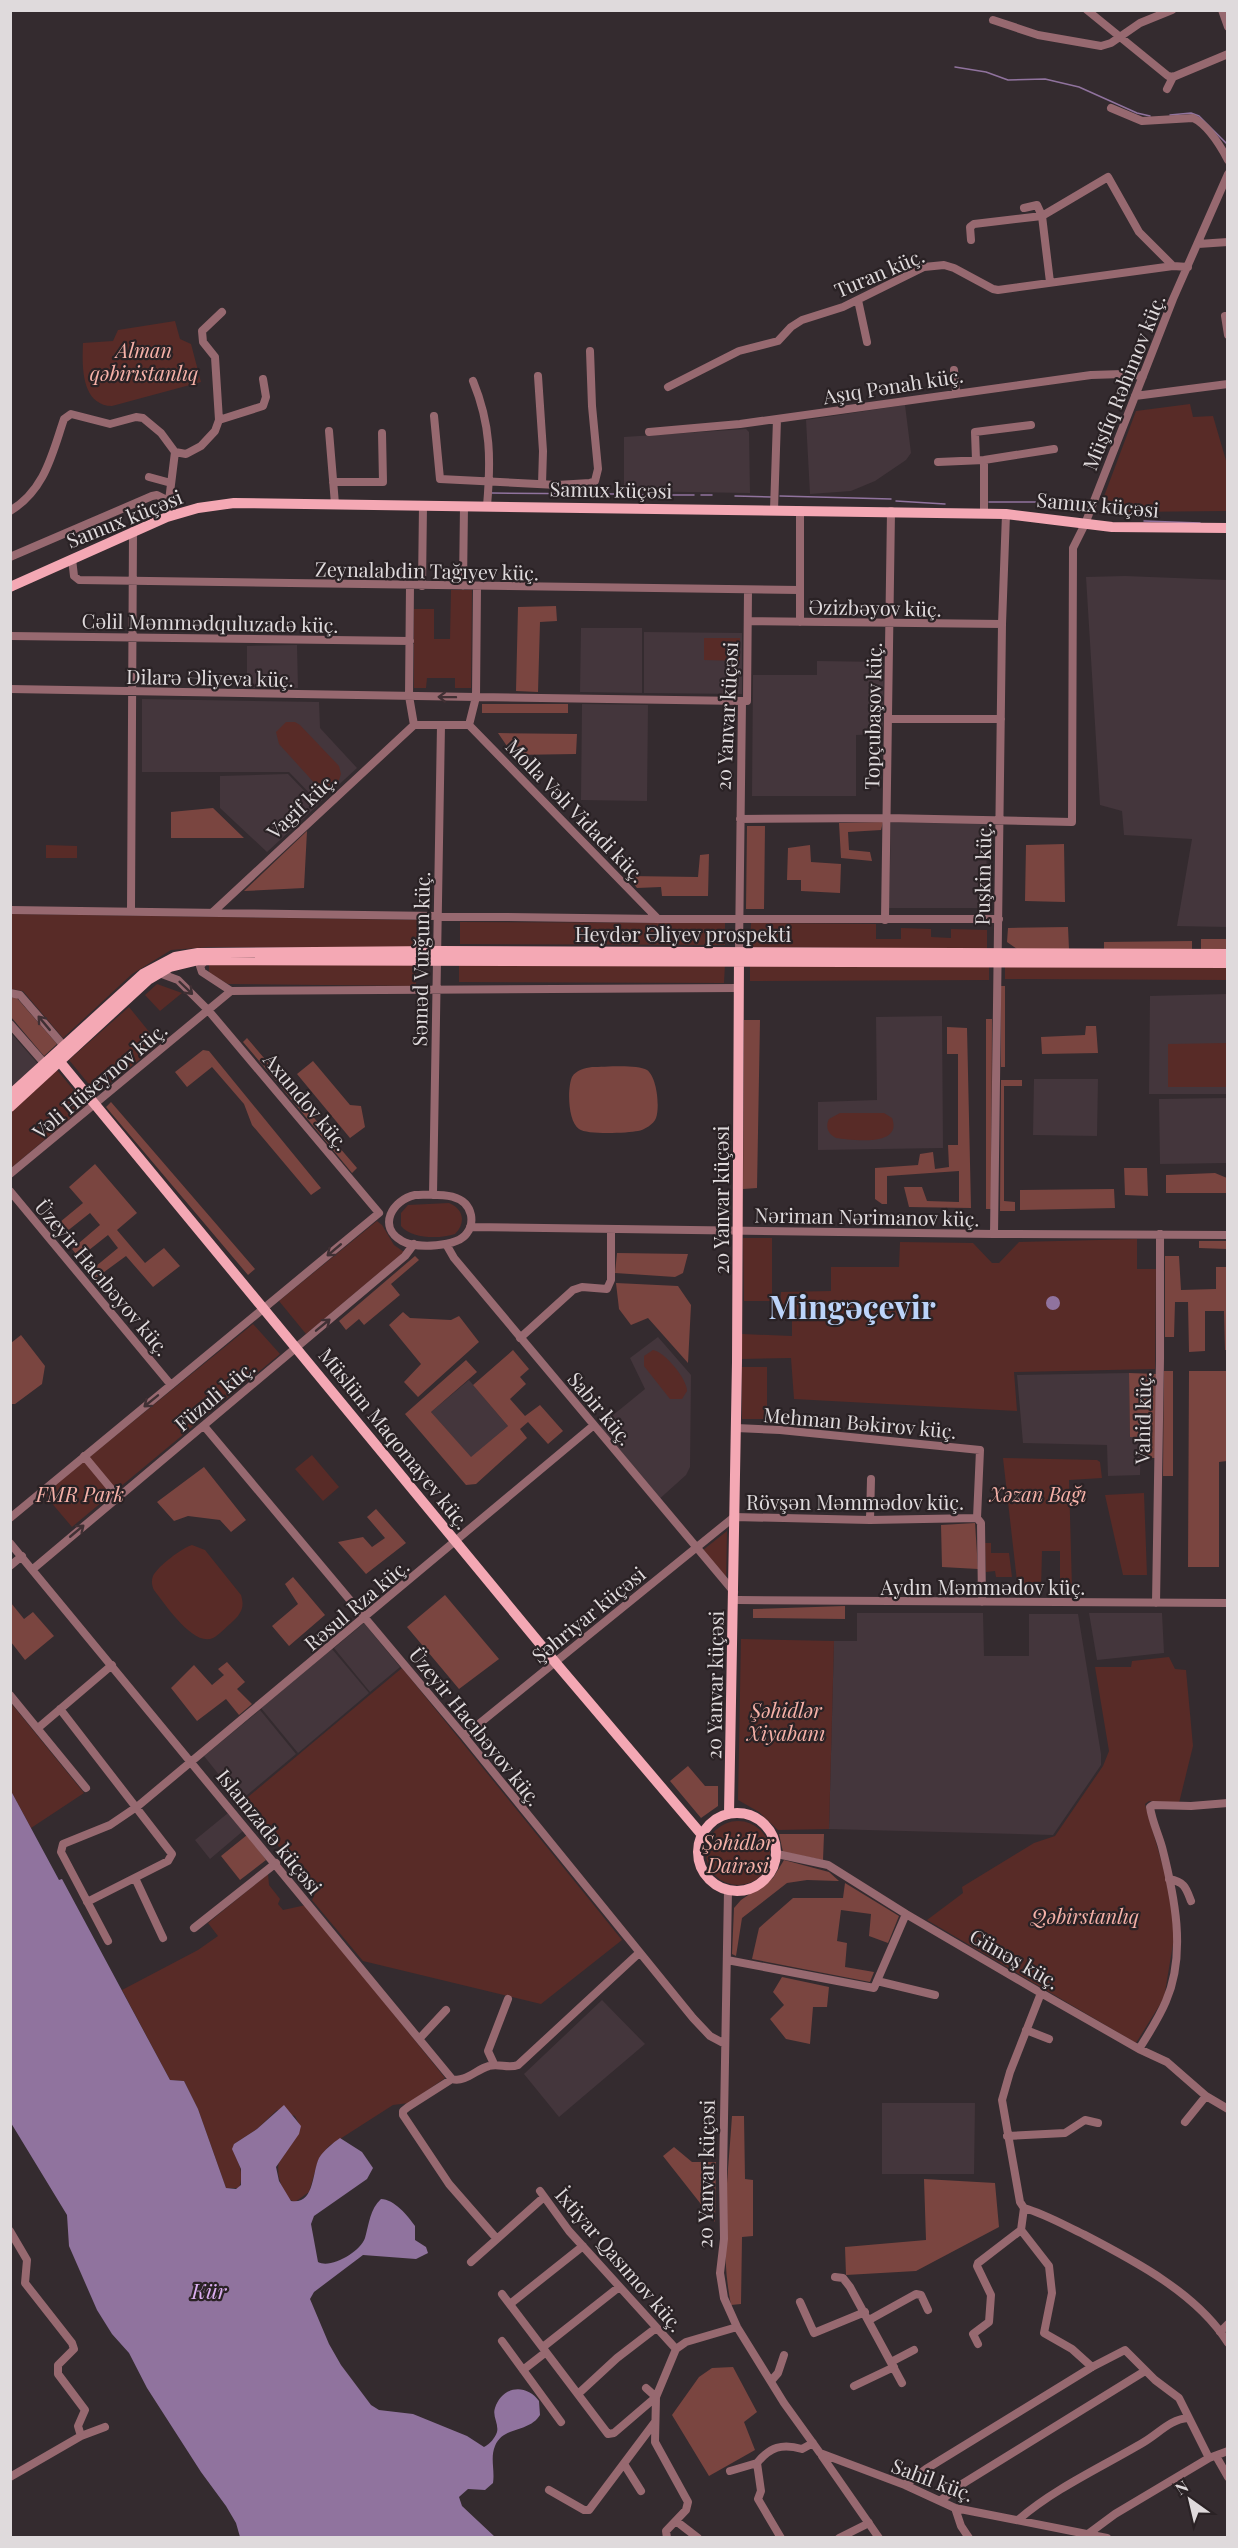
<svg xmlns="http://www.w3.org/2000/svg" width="1238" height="2548" font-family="'Playfair Display',serif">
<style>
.built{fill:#44363c}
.green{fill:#582b27}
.forest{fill:#7a4540}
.water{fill:#90739e}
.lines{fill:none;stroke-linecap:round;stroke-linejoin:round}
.stream{stroke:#90739e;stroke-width:1.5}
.minor{stroke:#976970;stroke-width:8}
.major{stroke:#f4a8b4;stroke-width:10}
.oneway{stroke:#403034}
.labels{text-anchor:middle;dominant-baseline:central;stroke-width:4.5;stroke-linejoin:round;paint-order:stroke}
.street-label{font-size:20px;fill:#dfdadc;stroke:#2a2225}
.park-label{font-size:20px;font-style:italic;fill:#f6b1a8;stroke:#2a2225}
.water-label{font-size:21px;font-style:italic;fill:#dbaef0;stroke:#2a2225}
.town-label{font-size:32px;font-weight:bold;fill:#bcd4fa;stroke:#2a2225}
</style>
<rect width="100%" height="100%" fill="#342b2f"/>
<!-- built -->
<path class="built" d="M905,405L911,453L906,460L875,481L851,491L810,494L806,420Z
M746,429L749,432L750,493L624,491V437Z
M1125,576L1227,580V927L1177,926L1192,839L1124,835L1122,811L1100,805L1086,577Z
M581,628H642V693L580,692Z
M644,632L742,633V694L644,693Z
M297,645L298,688H247V646Z
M817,661L884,662L883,734L856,735V796H752L753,675H817Z
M142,699L319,702L320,728L357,768L319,803L289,772H142Z
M582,704L648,705L647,801L581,800Z
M288,774L318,805L267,852L220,808V776Z
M891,822L987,823L986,908H889Z
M1227,994V1094H1149L1150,996Z
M942,1016L943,1148L818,1150V1102L877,1100L876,1017Z
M10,1032L38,1064L10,1088Z
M1034,1079H1098L1097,1136L1033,1135Z
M1227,1098V1163L1160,1164L1159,1099Z
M658,1337L691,1375L690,1467L686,1475L656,1502L596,1429L645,1389L630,1358Z
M1129,1373L1130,1437H1141L1140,1475L1108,1476L1107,1445L1023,1443L1017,1375Z
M469,1380L508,1426L471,1458L431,1412Z
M857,1613H983L984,1656H1029V1614H1078L1101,1754V1765L1053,1835L829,1829L834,1641H857Z
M1089,1613H1162L1164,1653L1097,1660Z
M364,1623L400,1667L370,1692L334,1648Z
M332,1649L369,1693L298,1753L261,1708Z
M260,1710L296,1754L240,1801L204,1756Z
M228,1813L243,1831L210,1859L195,1840Z
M602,2000L645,2044L559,2117L524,2074Z
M882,2103H975L974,2174H882Z"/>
<!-- green -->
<path class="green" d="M175,321L180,339L191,344L201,382L112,406C81,405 82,366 83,343L113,341L118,330Z
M1190,404L1193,417L1213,416L1227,464V511L1126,512L1128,506L1103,499L1136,411Z
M451,590H472L471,688H455V678H427L426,688H414V609H434V639H450Z
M704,638H740V661L704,660Z
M286,722H295L300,725L339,766L341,774L339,780L329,789L318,787L279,744L276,732Z
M46,845L77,846V858H46Z
M10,914L418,920L417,947H209L171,950L132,974L63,1038L23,991L11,989Z
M460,922L725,923V945L460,944Z
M751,923L876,924V939H901V928L931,929V937L951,938V929L987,930V949L750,947Z
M459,963L725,964L724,983L459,982Z
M209,964H416V986L228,984L209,973Z
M750,965L989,966V980L750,981Z
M1005,966H1227V980L1005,979Z
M157,984L182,993L160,1011L145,995Z
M129,1007L159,1044L97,1094L69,1060Z
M1227,1043V1087H1168V1044Z
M57,1070L86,1105L11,1168V1112Z
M884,1113L892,1118C903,1147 852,1140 836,1138C828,1134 825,1127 829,1119L840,1113Z
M449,1203C464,1209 466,1223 455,1234C440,1239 411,1239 401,1226V1213L408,1205Z
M377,1221L382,1225L394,1245L404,1252L306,1334L279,1301Z
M743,1238H772V1301H744Z
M1137,1239V1269H1156L1155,1369L1014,1372L1017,1411L794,1399L791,1358L741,1359L742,1334L792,1336V1305L780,1304L781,1292L831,1291V1267H899L900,1242L973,1243L992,1263H999L1019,1242Z
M253,1324L280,1354L72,1527L44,1494Z
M653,1350C665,1352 687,1379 687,1391L682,1399H670L644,1366V1356Z
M742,1367H767V1419H742Z
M312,1455L339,1487L323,1501L295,1469Z
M1003,1458L1097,1460L1100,1462L1102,1478L1069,1480L1072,1588H1060V1551H1042L1041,1590H1018Z
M1144,1493L1147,1575H1123L1105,1495Z
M727,1531L726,1586L698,1554Z
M985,1543H991V1553H1009L1012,1577H996L995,1571L986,1572Z
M192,1545L205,1550L241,1595C245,1608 241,1614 231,1623C225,1628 219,1635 213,1638C193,1647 165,1604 154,1590C152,1586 151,1581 153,1576C158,1566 182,1548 192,1545Z
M741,1639L834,1641L829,1829L778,1830L759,1812L738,1800Z
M1169,1657L1175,1669L1186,1670L1193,1746L1179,1803L1149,1801L1145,1804L1167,1881L1175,1932L1164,1998L1136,2043L927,1920L963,1893L962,1887L1034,1843L1055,1836L1103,1766L1109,1751L1095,1667H1131L1132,1661Z
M402,1668L622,1940L541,2004L363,1961L312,1900L316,1892L242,1802Z
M10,1702L84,1793L31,1828L11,1791Z
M706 1853a32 32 0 1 1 64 0a32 32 0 1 1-64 0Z
M268,1874L269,1885L280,1899L278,1904L283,1910L306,1905L445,2078L409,2103L393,2105L329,2146L319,2158L309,2192L295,2202C288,2200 286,2195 283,2189C270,2161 286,2149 299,2124L295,2116L277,2110L257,2129L234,2144C231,2157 247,2167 239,2188H226L198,2109L184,2081L170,2080L122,1990L198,1950L218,1936L208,1923Z"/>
<!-- forest -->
<path class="forest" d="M556,606L557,621L540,622L538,692L516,691L518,607Z
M482,704H568V713H482Z
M498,733L577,734L576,754L513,755Z
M213,808L244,838H171V812Z
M883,822L881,830L848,832L849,850L870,852L872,861L841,858L839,823Z
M747,826H765L764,909H746Z
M307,831L304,888L244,891Z
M1064,844L1065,902L1025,901L1026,845Z
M810,845L811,862L841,864L840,893L801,891V880H787L788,848Z
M709,854L708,896H662L661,887L637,888L628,876L698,877L700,855Z
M1068,927L1069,949H1017L1007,942L1008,928Z
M1201,939H1227V950H1201Z
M1192,941V949L1104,950V942Z
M1001,986H1005V1067H1001Z
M16,997L57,1044L44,1056L11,1017L10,998Z
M986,1019H992L991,1209H986Z
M744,1020H760L757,1188L743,1189Z
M1086,1026H1096L1098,1053L1042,1054L1041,1037L1085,1035Z
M947,1027L967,1028L971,1208L909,1207L904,1187H922L927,1201L959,1202V1171L887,1176V1204H882L875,1199V1168L918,1165L920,1154L933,1152L935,1169L949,1167L948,1145H958V1054H947Z
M247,1038L281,1078L276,1081L243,1042Z
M203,1050L209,1051L321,1188L311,1195L252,1125L244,1104L212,1067L187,1087L175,1072Z
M313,1061L350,1105L361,1106L365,1127L350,1138L297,1074Z
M592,1067C605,1067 637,1064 647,1070C657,1077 660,1107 656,1118C654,1124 644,1130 638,1131C627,1133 587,1135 579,1129C568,1122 567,1089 572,1077C576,1070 585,1068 592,1067Z
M1001,1080H1022V1086H1004V1201L1015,1202V1211H1000Z
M285,1084L357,1168L352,1173L281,1087Z
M111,1102L255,1269L248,1275L106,1107Z
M95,1164L137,1213L117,1230L145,1263L164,1248L180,1266L153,1287L126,1256L96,1278L90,1271L118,1248L108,1235L79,1258L72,1249L100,1225L90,1213L61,1236L54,1227L83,1203L69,1187Z
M1124,1168H1147L1148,1196L1125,1195Z
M1215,1173L1227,1178V1193H1166V1175Z
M1114,1189L1115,1208L1020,1210V1190Z
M1199,1241H1227V1249L1199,1248Z
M617,1253L688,1254L683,1273L675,1277L615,1273Z
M415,1256L419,1260L391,1284L400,1295L364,1325L359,1319L346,1330L339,1321Z
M1165,1256H1179L1181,1290L1216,1289V1267H1227V1350H1225L1224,1311H1205V1351L1189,1352L1188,1302H1175L1174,1337H1165Z
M616,1283L678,1286L691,1305L688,1363L648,1318L631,1325L619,1309Z
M403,1312L410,1318L451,1320L459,1316L479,1342L418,1397L404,1382L421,1364L389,1325Z
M21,1335L45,1366L42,1384L15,1404H11V1343Z
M513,1350L529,1369L520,1377L526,1384L510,1399L525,1416L540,1405L563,1431L548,1444L528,1422L520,1429L527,1438L476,1484L466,1485L405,1414L466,1360L477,1372L431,1412L471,1457L508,1426L473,1385Z
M1164,1371H1173V1476H1163Z
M1189,1371H1227V1461L1219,1462V1567H1188Z
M1129,1373L1156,1374L1155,1458H1141V1438L1130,1437Z
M204,1467L246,1520L231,1532L220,1520L188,1516L174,1521L157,1502Z
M376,1509L406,1543L366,1574L338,1542L363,1537L372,1547L385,1538L367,1517Z
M975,1523L978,1569L942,1567L941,1525Z
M293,1577L325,1615L289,1646L272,1626L298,1604L285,1584Z
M445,1595L499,1659L459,1689L407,1627Z
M11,1603L24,1619L33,1612L54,1636L25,1660L11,1642Z
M845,1606V1619L753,1618V1609Z
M227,1662L245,1682L237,1689L252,1704L239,1715L226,1699L197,1721L171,1688L194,1665L212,1685L224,1675L218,1669Z
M688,1766L705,1786H718V1806L701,1818L670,1781Z
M779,1834H824L823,1860L783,1852Z
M247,1835L266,1860L240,1880L221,1856Z
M784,1860L829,1872L839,1881L807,1880L787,1883L742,1918L736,1956L732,1954L734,1908L741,1900L773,1878Z
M845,1883L899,1916L888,1943L869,1936L871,1914L841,1910L837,1941L847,1943L845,1967L874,1972L870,1982L752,1959L759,1928L793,1898H843Z
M782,1977L829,1987L827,2007H813L810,2044L786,2039L770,2019L784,2005L773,1992Z
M732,2116H744L745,2179L753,2180V2236L742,2237L741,2304L731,2305C719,2246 728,2177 732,2116Z
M674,2147L692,2162H716L715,2222L663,2156Z
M924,2179L995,2183L999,2227L916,2271L846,2275L845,2247L926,2240Z
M733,2367L757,2412L744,2422L755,2450L709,2476L672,2415L699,2377L712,2368Z"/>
<!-- water -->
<path class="water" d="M1046 1303a7 7 0 1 1 14 0a7 7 0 1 1-14 0Z
M11,1791L59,1880L62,1879L170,2080L184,2081L198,2109L226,2188L236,2189L241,2185V2169L232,2149L234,2144L257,2129L284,2105L301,2126L299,2134L276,2167L279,2181L291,2201C315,2205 312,2172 319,2158C324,2150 333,2143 340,2138L362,2152L373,2168L367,2179L314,2216L311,2224L318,2262C331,2269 360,2252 365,2238C369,2224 370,2209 381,2199C394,2199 408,2216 415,2226V2240L426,2247L428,2253L416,2259L363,2255L314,2292L310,2299L329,2344L341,2365L371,2405L379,2410L413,2414L467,2436L484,2447C490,2444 495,2438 497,2432C499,2424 492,2416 495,2408C502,2386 526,2383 539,2401L540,2415C529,2433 503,2426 495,2446C490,2458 495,2470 493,2483L485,2490L468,2489L459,2497L462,2506L495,2537H240L236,2523L226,2506L201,2472L147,2388L129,2353L112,2334L97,2310L69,2246L67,2215L11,2123Z"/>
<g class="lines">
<!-- stream -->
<path class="stream" d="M955,67L986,72L1008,80L1045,79L1079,87L1137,113L1150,116
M1170,115L1191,113L1199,116L1228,145
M491,493L617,494
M626,495H694
M701,495H712
M735,496L771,497
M780,496L891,499
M896,501L945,504
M989,502H1059
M1144,521L1200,523"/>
<!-- minor -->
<path class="minor" d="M1087,10L1168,76L1173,77L1228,54
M1222,10L1228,27
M993,20L1038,35L1101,46L1111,43L1140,23L1172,10
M1167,89L1173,77
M1111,108L1142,121L1193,118C1208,125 1220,145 1228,160
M971,240L970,227L974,224L1042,216L1037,205L1024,208
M1198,244L1228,242
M1050,282L1042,216L1108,177L1139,232L1173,266
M858,300L867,342
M1225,316L1228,335
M954,370L956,392
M538,376L543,451L542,484
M473,381C491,425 491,460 487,506
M668,387L739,351L778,341L791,327L802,320L843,307L924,267L944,265L954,268L993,289L998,290L1173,266L1188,267
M1135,396L1228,384
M434,416L440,479L557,485L590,483L595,481L598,469L592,406L590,351
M219,420L263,406L266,397L263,379
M329,431L335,504
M649,432L740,424L1091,375L1123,374L1143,376
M976,460L975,432L1031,425
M984,460V514
M938,462L984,460L1054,449
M149,477L171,483
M333,482H383L382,433
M774,510L777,419
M800,510V622
M10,511C45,490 52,454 64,419L71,414L110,424L136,417L143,418L161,433L175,452L186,454L201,446L215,431L219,420L215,357L203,342L202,331L222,312
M167,517L175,452
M10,557L152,496L157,495L167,500
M72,559L74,576L79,580L799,590
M422,586L423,505
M463,586L464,506
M477,587L476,697L742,701
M748,621L1002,624
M10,636L410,641
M10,689C166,693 321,695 476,697L469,725H414L409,696L410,585
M888,719H1001
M469,725L658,919
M740,819L887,818L1072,822L1073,548L1085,524L1173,299L1228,174
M10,910L658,919H999
M131,911L133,531
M213,912L414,725
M885,920L891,511
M739,951L742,701H747L748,591
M206,960L200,966L202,972L231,991
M159,973L178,980L208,1010L379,1213
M10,993L20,995L64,1046L62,1052
M10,1024L45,1064L49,1063
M10,1174L231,991L739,988
M10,1191L171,1385
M415,1195C433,1195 466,1190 471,1215C472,1221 471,1228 467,1233C458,1247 416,1249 402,1241C377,1227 392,1200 415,1195Z
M433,1195L441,725
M470,1227L994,1234L1228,1235
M994,1234L1002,624L1006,514
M446,1244L454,1258L734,1592
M520,1338L573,1290L582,1287L607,1289L611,1280V1229
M204,1426L464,1736L693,2018L710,2036L725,2044
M736,1428L780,1430L980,1450L977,1518L981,1523L982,1602
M84,1456L118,1497
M10,1518L379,1213
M870,1520L871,1479
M10,1543L452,2079C465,2083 477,2069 489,2066C499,2063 508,2069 518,2065L639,1953
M10,1566L22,1556
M33,1569L405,1256L414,1244
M738,1600L1228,1603
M1156,1603L1160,1359V1234
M10,1695L86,1788
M60,1709L172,1854L168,1861L87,1902
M38,1728L112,1665
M464,1736L734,1517L870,1520L977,1518
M777,1854L828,1865L906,1914L1041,1993L1139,2049L1167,2062L1206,2096L1228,2109
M135,1878L163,1938
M1169,1879C1185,1882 1186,1888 1191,1901
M728,1890L723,2176L724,2239L720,2273L724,2298L737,2327L784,2403L820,2453L905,2485L955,2508L1107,2538
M194,1928L276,1863
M108,1941L61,1852L63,1844L110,1825L138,1806L594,1425
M727,1960L874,1988L906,1914
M877,1981L935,1995
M1041,1993L1010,2072L1002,2100L1020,2202L1024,2208C1045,2214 1064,2225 1083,2234C1133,2260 1197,2293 1228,2343
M1026,2030L1049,2039
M420,2038L446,2010
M1139,2049C1149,2033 1159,2018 1166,2001C1187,1953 1174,1894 1162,1847C1158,1833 1152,1821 1150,1807L1153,1805L1191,1806L1228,1803
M494,2064L488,2051L508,1999
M452,2079L408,2107L403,2111V2115L449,2184L497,2239
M1185,2122L1206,2096
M1007,2136L1065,2133L1085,2120L1098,2123
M540,2191L569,2231L676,2349
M1024,2208L1021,2230L1049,2266L1052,2293L1044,2333L1072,2349L1092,2367
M10,2231L27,2260L25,2283L72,2343L74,2349L58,2365V2374L85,2410L78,2426L81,2436L10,2477
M471,2262L544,2197
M835,2277L843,2278L850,2287L902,2383
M502,2294L608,2434L614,2433L656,2397L646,2388
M800,2302L814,2333L865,2312
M510,2304L583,2246
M869,2320L916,2294L921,2295L928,2310
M1220,2332L1228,2324
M502,2341L561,2422
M978,2344L973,2334L989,2322L991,2295L977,2266L978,2263L1021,2230
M543,2347L619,2287
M891,2362L914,2350
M523,2370L546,2352
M771,2381L778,2373L784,2355
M854,2386L894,2367
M578,2394L617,2358L656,2328
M81,2436L105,2427
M822,2456L879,2538
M1216,2456L1228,2477
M624,2464L641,2491
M730,2471L757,2463
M905,2485L926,2469L1092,2367L1125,2350L1155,2380L1179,2398L1209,2458
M549,2490L584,2510H589L655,2422
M940,2501L959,2486L1145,2371
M955,2508L961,2526L969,2538
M1018,2520C1055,2488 1102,2467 1144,2442C1159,2433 1171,2419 1188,2418
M676,2521L698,2538
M1088,2534L1115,2514L1209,2458L1228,2451
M667,2538L666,2531L686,2510L688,2502L655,2442L656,2397L676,2349L686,2342L737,2327
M781,2538L758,2499L761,2491L757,2463C770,2447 782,2443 802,2449L813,2443
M839,2538L869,2523"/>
<!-- major -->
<path class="major" d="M10,587L167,517L198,508L234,503L1006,514L1112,527L1228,528
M60,1062L555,1662L702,1835
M10,1095L143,974L175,957L198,953L437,951L1228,954
M10,1107L148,980L170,967L199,960L1228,963
M698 1852a39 39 0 1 1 78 0a39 39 0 1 1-78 0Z
M729,1814L737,1362L739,955"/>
</g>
<!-- one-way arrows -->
<defs><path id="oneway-shaft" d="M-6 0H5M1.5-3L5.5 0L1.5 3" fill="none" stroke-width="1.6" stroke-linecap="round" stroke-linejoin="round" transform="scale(1.5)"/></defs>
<g class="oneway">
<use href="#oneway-shaft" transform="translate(447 697) rotate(-179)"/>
<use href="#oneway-shaft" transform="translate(186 988) rotate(44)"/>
<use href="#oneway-shaft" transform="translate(44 1023) rotate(-130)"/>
<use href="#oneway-shaft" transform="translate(334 1250) rotate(140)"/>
<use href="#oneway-shaft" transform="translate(323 1325) rotate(-39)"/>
<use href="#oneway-shaft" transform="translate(151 1401) rotate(141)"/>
<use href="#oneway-shaft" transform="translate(77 1531) rotate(-40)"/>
</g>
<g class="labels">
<!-- street labels -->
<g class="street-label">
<text transform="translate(879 272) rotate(-23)">Turan küç.</text>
<text transform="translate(1123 382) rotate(-68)">Müşfiq Rəhimov küç.</text>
<text transform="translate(893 385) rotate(-9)">Aşıq Pənah küç.</text>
<text transform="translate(611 489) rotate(1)">Samux küçəsi</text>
<text transform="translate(1098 504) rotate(5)">Samux küçəsi</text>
<text transform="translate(124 518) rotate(-22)">Samux küçəsi</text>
<text transform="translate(427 570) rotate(1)">Zeynalabdin Tağıyev küç.</text>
<text transform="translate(875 607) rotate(1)">Əzizbəyov küç.</text>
<text transform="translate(210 622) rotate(1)">Cəlil Məmmədquluzadə küç.</text>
<text transform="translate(210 677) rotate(1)">Dilarə Əliyeva küç.</text>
<text transform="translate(726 716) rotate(-87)">20 Yanvar küçəsi</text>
<text transform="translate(872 716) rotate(-89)">Topçubaşov küç.</text>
<text transform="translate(301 805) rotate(-43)">Vagif küç.</text>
<text transform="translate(576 810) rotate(46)">Molla Vəli Vidadi küç.</text>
<text transform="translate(982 874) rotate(-89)">Puşkin küç.</text>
<text x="683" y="933">Heydər Əliyev prospekti</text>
<text transform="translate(420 959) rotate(-89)">Səməd Vurğun küç.</text>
<text transform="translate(99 1080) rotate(-40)">Vəli Hüseynov küç.</text>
<text transform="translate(307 1101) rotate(50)">Axundov küç.</text>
<text transform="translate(720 1200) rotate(-90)">20 Yanvar küçəsi</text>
<text transform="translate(867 1216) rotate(1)">Nəriman Nərimanov küç.</text>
<text transform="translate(103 1277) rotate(50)">Üzeyir Hacıbəyov küç.</text>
<text transform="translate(214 1395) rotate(-40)">Füzuli küç.</text>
<text transform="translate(601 1408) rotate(50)">Sabir küç.</text>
<text transform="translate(1142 1418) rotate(-89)">Vahid küç.</text>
<text transform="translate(860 1422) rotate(5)">Mehman Bəkirov küç.</text>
<text transform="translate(395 1438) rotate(51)">Müslüm Maqomayev küç.</text>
<text x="855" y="1501">Rövşən Məmmədov küç.</text>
<text x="983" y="1586">Aydın Məmmədov küç.</text>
<text transform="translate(356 1604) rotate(-40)">Rəsul Rza küç.</text>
<text transform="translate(588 1614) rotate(-39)">Şəhriyar küçəsi</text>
<text transform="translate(714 1685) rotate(-89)">20 Yanvar küçəsi</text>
<text transform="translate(476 1726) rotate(51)">Üzeyir Hacıbəyov küç.</text>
<text transform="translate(270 1831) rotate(51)">Islamzadə küçəsi</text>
<text transform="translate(1015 1958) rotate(30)">Günəş küç.</text>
<text transform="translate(705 2174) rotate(-89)">20 Yanvar küçəsi</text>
<text transform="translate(620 2259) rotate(49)">İxtiyar Qasımov küç.</text>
<text transform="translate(933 2479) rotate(21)">Sahil küç.</text>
</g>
<!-- park labels -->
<g class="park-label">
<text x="144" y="349">Alman<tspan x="144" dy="23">qəbiristanlıq</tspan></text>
<text x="80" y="1493">FMR Park</text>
<text x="1038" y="1493">Xəzan Bağı</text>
<text x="786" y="1709">Şəhidlər<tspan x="786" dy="23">Xiyabanı</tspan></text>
<text x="738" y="1841">Şəhidlər<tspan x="738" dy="23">Dairəsi</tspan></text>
<text x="1085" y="1915">Qəbirstanlıq</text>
</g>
<!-- water labels -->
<g class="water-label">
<text x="209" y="2290">Kür</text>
</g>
<!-- town labels -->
<g class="town-label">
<text x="852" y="1305">Mingəçevir</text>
</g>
</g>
<!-- border -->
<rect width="1238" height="2548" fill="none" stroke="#dfdadc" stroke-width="24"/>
<!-- north arrow -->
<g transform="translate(1190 2500) rotate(326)" stroke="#2a2225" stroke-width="4.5" paint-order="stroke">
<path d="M0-4.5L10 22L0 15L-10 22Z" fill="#dfdadc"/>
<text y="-9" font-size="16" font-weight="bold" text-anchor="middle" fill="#dfdadc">N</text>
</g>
</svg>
